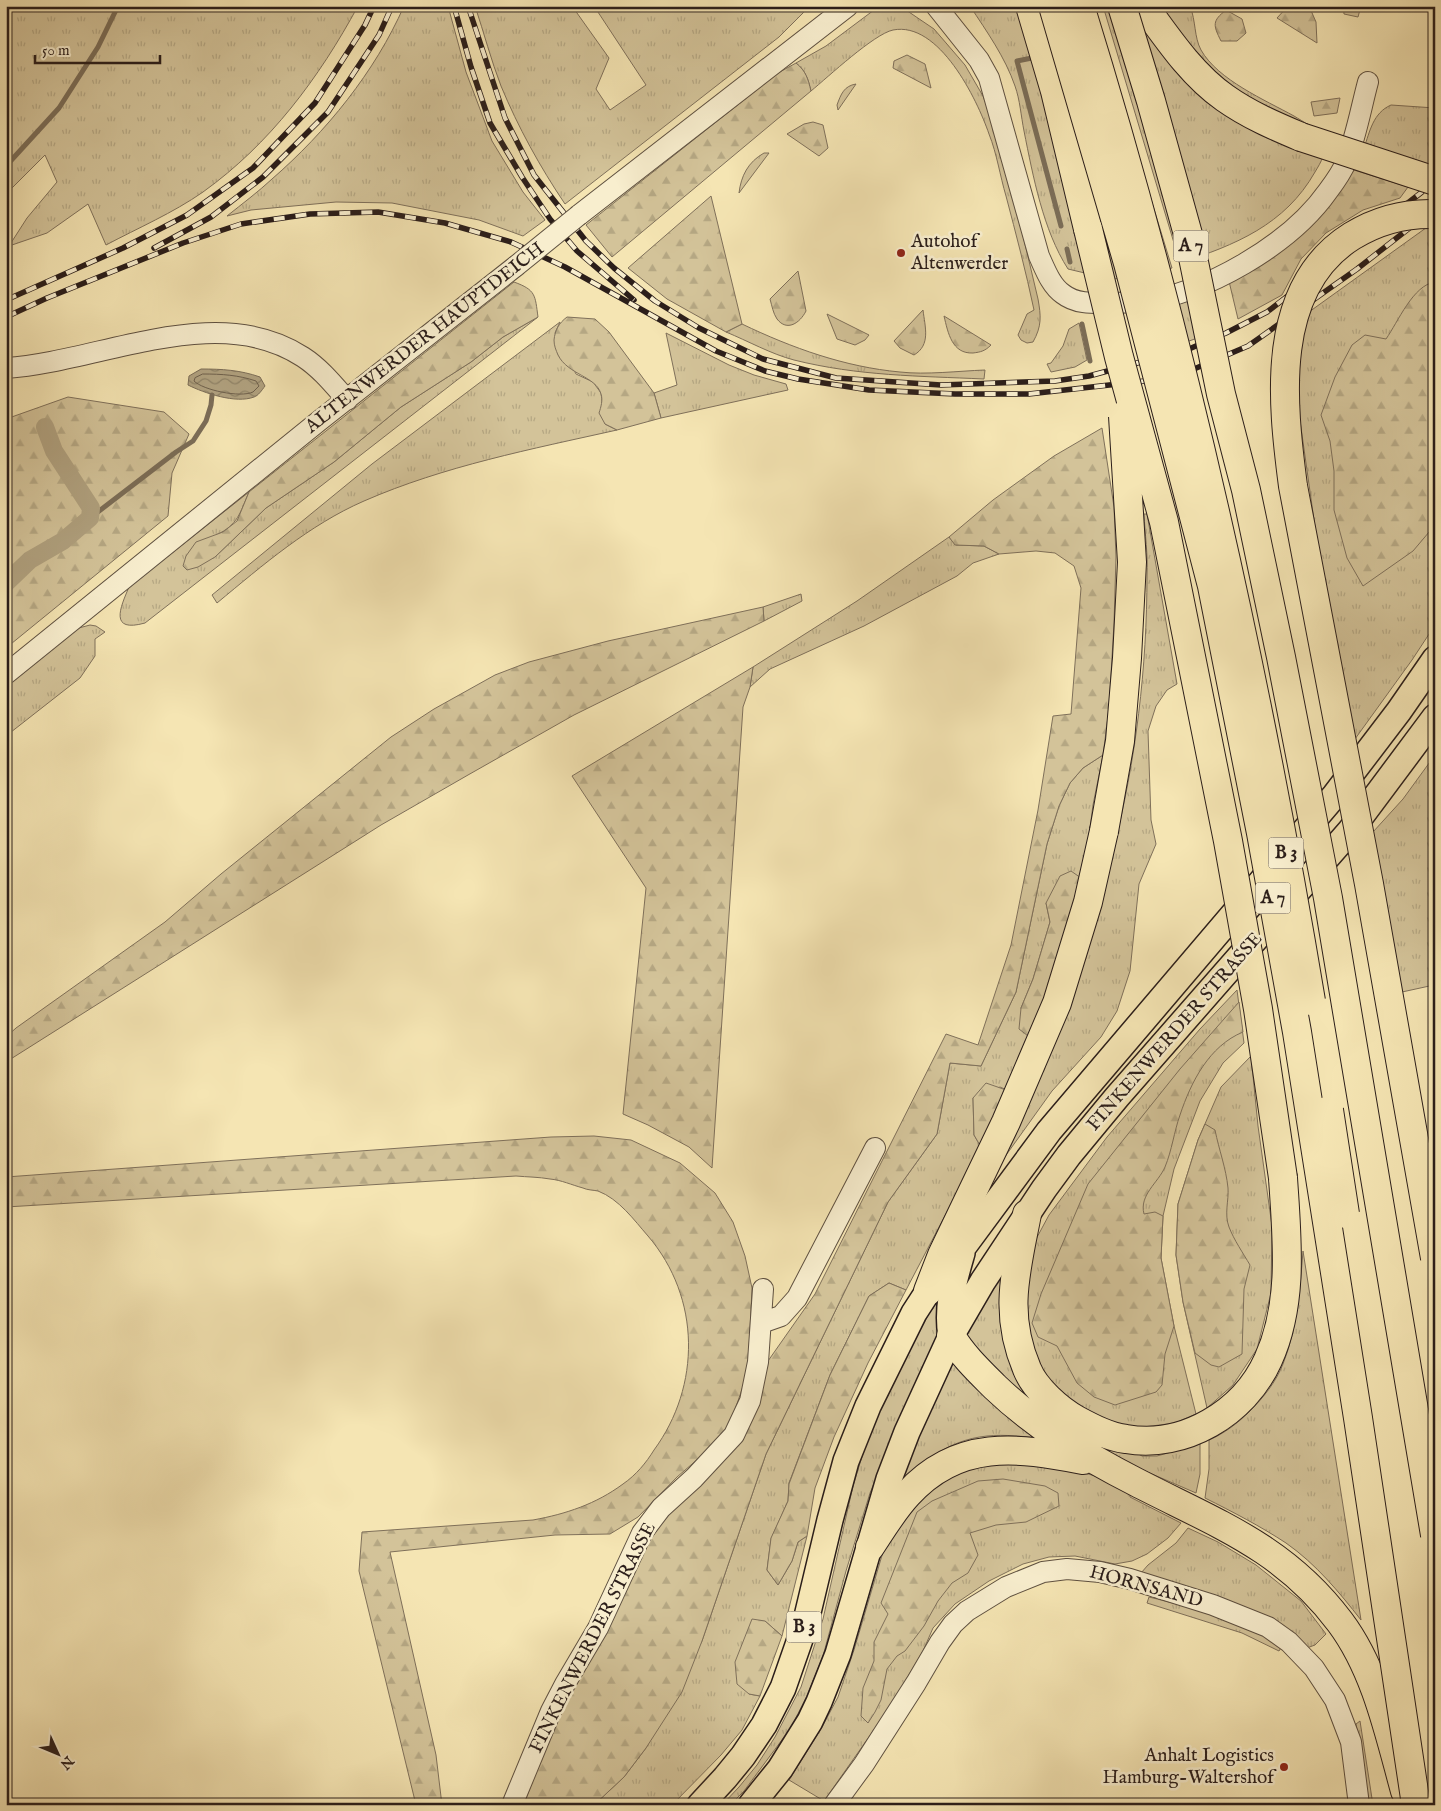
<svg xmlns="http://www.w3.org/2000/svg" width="1441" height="1811" font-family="'IM FELL English',serif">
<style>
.grass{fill:url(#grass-tufts);stroke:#7f705a}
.forest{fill:url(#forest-firs);stroke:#7f705a}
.water{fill:url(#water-waves);stroke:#7b6d57}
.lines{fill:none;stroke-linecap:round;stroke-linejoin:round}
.shore{stroke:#6e604c;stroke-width:1}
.stream{stroke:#7b6d57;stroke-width:5}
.canal{stroke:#b0a17f;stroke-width:18}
.minor-casing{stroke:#5e5040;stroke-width:22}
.major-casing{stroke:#2b1e1a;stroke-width:28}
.highway-casing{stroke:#2b1e1a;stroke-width:30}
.minor{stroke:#f8eece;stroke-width:20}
.major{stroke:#f5e5b3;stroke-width:25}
.highway{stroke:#f5e5b3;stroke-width:28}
.rail-casing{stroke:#2b1e1a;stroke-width:5.5}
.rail{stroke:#f8eece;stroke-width:4;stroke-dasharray:11;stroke-linecap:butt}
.minor-bridge-casing{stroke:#5e5040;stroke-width:22;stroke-linecap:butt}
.highway-bridge-casing{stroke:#2b1e1a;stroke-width:30;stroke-linecap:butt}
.minor-bridge{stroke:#f8eece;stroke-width:20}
.highway-bridge{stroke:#f5e5b3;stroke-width:28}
.poi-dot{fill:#8f2418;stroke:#f8eece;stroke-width:2}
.labels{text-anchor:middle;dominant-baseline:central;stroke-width:5;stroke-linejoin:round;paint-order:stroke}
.shield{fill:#f8eece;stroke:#685c50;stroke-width:1}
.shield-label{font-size:18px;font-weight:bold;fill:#2b1e1a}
.poi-label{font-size:19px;fill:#2b1e1a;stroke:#f8eece;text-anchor:start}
.street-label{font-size:19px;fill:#2b1e1a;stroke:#f8eece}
</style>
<defs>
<pattern id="grass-tufts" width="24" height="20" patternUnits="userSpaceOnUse" patternTransform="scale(1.25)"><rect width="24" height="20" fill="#d3c399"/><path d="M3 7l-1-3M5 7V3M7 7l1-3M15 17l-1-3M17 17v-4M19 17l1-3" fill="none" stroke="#b5a783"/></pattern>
<pattern id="forest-firs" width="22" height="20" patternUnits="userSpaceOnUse" patternTransform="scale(1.25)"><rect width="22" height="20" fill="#d3c399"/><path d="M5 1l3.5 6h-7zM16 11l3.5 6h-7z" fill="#b5a783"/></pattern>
<pattern id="water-waves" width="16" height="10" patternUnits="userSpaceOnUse" patternTransform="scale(1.25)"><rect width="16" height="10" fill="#b0a17f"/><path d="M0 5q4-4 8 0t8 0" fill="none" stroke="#8f8367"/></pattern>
</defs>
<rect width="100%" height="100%" fill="#f5e5b3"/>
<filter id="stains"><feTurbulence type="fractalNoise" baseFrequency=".004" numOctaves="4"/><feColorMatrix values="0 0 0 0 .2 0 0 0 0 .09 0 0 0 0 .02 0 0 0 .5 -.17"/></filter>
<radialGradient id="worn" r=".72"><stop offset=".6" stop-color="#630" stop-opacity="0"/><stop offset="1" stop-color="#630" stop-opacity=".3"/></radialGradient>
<!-- grass -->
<path class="grass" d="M6,6H358C319,78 270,144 203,192C173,213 138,228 106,245L88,204L47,233L9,246L27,218L57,182L45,155L6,194Z
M404,6H448L466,72L492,141L523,192L545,220L523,236L479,220L392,203L336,202L251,210L227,216C242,204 258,192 272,179C326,132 375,72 404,6Z
M475,6H572L609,58L596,89L610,110L646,85L594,6H810L779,37L565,204C540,167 518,127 501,86C491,60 484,33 475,6Z
M896,6L906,10L934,29L965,65L983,96L996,130L1012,189L1038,299C1041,316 1042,326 1033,342L1027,343L1021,340L1018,335L1027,314L1034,310C1026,272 1016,234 1006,196C1000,176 997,154 989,134C977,99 939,21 893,30C874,34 828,77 811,91C808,79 806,71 796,63L826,46L878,7Z
M970,6H1092L1172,268L1130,278L1110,279L1068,269C1043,230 1033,176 1024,131C1021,116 1020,100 1015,86C1005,57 987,32 970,6Z
M1103,6H1190C1196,21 1194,37 1201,50C1218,80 1265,100 1294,116C1302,121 1319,130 1323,139C1328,151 1321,162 1315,172C1285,225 1235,245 1180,263Z
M1343,6H1361L1358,17L1344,14Z
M856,84L838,110L837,105C841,94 844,86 856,84Z
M1391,105L1435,108V170L1364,148C1370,131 1373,113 1391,105Z
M764,153H769L739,193C741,176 748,162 764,153Z
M1430,225L1435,226V625L1412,660L1355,739L1324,591L1295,385L1302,317Z
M1188,293L1200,337L1173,347L1162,302Z
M538,317L145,623C109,633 120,608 129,587L249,492C240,513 238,525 216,535L215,557L266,508L334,462L401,407L471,362L503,337Z
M560,322L555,333L576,374L593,382L601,393L605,424L617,430C532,449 444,466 364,501C309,525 263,565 217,603L212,595L372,464Z
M1079,323L1087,360L1075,367L1051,372L1047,364L1051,363L1063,346L1069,329Z
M742,324C792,348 845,367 900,372C926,375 958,371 985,370L984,379C919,376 858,376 794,360C771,354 748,341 726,332Z
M666,333L729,365L754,375L786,384L788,390L661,418L654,393L677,385Z
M1144,514H1147L1177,684L1167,690L1156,706L1148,731L1151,820L1156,844L1139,884L1130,971L1117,1011L1101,1037L1052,1091L999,1165L1113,851C1136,760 1147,668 1147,575C1148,555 1145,534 1144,514Z
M949,537L956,545L984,546L999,554L973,563L957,576L864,626L770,669L750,687L753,667L857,601Z
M801,594L802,601L764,621L763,607Z
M90,625L96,626L105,632L95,639V656L80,678L6,736V684L75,629Z
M1103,755L1093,805L1086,859L1081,878L1046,903L1050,922L1033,979L1021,1008L1032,1039L1009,1091L1000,1087L973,1098L974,1135L981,1147L906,1290L889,1283L869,1296L830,1375L789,1483L788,1501L771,1539L767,1570L778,1585L792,1561L798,1542L807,1536L782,1636L765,1621L749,1694L760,1696L742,1730L721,1755L672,1805H594L624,1777L646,1748L702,1641L766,1454L888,1202L937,1134L950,1063L981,1066L1016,992L1047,844L1059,806L1070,783L1083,768Z
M1435,755L1434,985L1402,992L1373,832L1403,799Z
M1237,990L1244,1043L1223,1063L1200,1101L1174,1169L1163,1216L1161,1258L1174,1326L1196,1414L1175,1423L1136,1428L1096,1421L1053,1392L1034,1363L1022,1291L1028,1254L1049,1215L1107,1137L1200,1029Z
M1251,1056L1258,1126L1272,1226L1271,1293L1257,1349L1233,1385L1207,1408L1183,1302L1176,1255L1178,1204L1198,1140L1221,1087Z
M1303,1251L1361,1620C1339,1592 1316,1564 1286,1543C1260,1526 1233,1512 1205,1498L1209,1469V1440C1225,1433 1238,1423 1250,1411C1263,1398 1276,1382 1283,1364C1297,1329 1300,1289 1303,1251Z
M1006,1261L1007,1347L1128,1448L1142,1456H1157L1200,1444V1474L1196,1493L1094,1449L1025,1402L969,1341L965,1328Z
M939,1294L943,1332L912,1394L870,1493L846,1571L823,1656L807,1696L790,1729L744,1791L730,1805H722L739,1787L757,1765L775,1737L801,1687L823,1619L853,1486L867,1440L889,1390Z
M951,1355L1042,1438C1025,1437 1005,1434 987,1436C947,1440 919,1464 891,1491Z
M966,1463H1054L1101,1478L1130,1490V1497L1181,1523L1168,1538L1147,1554L1132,1561L1115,1564L1075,1556L1049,1557L1023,1564L989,1581L955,1604L933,1628L923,1651L890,1707L824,1801L789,1780L821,1729L838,1697L854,1650L883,1552L908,1503Z
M1188,1528L1218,1542L1256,1565L1301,1601L1326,1634L1315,1645L1304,1649L1141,1573L1148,1565L1176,1543Z
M1149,1597C1194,1608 1242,1621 1282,1646L1279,1651L1242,1633L1147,1603Z
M1360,1721L1373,1805H1367L1356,1724Z"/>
<!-- forest -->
<path class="forest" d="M1288,6H1309L1316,22L1317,43L1277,18Z
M1226,10L1242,19L1246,33L1237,41H1221C1213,25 1212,21 1226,10Z
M907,55L925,64L931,88L893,68L894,61Z
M796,63C806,71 808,79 811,91L612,257L586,225L778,73Z
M1340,98L1337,113L1314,116L1311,102Z
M813,122L823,125L828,148L819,156L787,134L804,124Z
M1354,170L1408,187L1400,198L1363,210L1326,233L1301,259L1282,295L1238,319L1228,277L1336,194Z
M711,196L742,324L726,332L667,299L628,268Z
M798,271L806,311C800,323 787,332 777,319C773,313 772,306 770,299Z
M514,282C536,290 535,295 538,317L503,337L471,362L401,407L334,462L266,508L215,557L198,567L187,570L183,566L186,556L196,542L223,532L237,521L249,492Z
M1435,282V525L1413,551L1363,586L1347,558L1334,510V471L1330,441L1321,415L1335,377L1352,345L1365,335L1386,339C1398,322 1413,285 1435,282Z
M923,310C925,327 931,345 914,355L900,348L894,341Z
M827,314L869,335L865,340L855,345L837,339Z
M944,316L991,345C985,351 981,352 973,353C952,354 948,333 944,316Z
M567,317L595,319L609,332L654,393L661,418L617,430L605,424L599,413C601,407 603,400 601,394C596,376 568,375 558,355C556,350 554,346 554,340C555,330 559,323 567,317Z
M68,397L164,412L189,434L172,473L168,516L6,648V419Z
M1102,428L1114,507L1116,557L1114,623L1109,709L1103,755L1083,768L1070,783L1059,806L1047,844L1016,992L981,1066L950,1063L937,1134L888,1202L766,1454L702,1641L682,1692L646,1748L624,1777L594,1805H522L527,1796L545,1746L647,1545L668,1513L722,1463L737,1445L768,1361L815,1294L946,1034L978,1045L1011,945L1038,810L1053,716L1071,714L1081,588L1074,566L1055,553L1036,551L999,554L984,546L955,545L949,537L993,500L1054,456Z
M763,607L764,621L574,715L468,775L381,825L6,1062V1037L16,1028L165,922L221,874L391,737L434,709L495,675L529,662L608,641Z
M753,667L750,687L743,707L712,1168L689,1147L648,1125L623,1114L646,888L572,776Z
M1071,871L1081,878L1032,1039L1019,1029L1021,1008L1033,979L1050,922L1046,903L1060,876Z
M1239,1002L1243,1032C1209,1046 1191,1082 1180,1115C1174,1132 1172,1150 1165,1167C1158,1183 1139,1195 1144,1214L1155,1212L1163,1216L1161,1258L1174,1326L1165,1354L1162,1385L1156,1392L1115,1405L1094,1397L1077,1383L1057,1346L1038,1337L1032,1323L1041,1294L1088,1184L1180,1069Z
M986,1083L1009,1091L981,1147L974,1135L973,1098Z
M1205,1124L1215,1130C1219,1150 1226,1168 1228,1188C1229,1200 1224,1214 1229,1227C1234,1240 1243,1253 1250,1265L1244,1289L1242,1354L1219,1367L1211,1365L1195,1353L1183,1302L1176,1255L1178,1204L1198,1140Z
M594,1136L631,1140L680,1163L715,1193L733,1222L745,1256L752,1288L748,1372L730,1424L706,1452L677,1477L638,1517L610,1534L555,1535L390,1552L436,1755L442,1805H416L359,1571L362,1532L533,1520C566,1514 596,1504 623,1484C636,1475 646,1463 654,1450C701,1386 701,1298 648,1236C634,1220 619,1199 598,1191C593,1190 587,1190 583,1188C572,1185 561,1180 550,1179C539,1177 527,1177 516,1176L6,1207V1177L551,1137Z
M889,1283L906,1290L868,1363L834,1437L815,1488L807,1536L798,1542L792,1561L778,1585L767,1570L771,1538L788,1501L789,1484L830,1375L869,1296Z
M1003,1479L1045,1486L1058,1493L1059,1506L1026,1522L996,1525L970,1533L978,1555L968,1573L952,1583L938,1601L924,1626L905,1651L897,1656L887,1669L881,1700L875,1712L868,1723L861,1716L863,1688L874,1661V1642L888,1614L881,1603L917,1512L932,1501L978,1481Z
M752,1619L765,1621L782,1636L760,1696L749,1694L737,1684L735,1662Z"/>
<!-- water -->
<path class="water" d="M201,369C222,369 240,370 260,377L265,386C262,390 258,396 254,397C236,404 204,393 188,385L189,376Z"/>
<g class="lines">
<!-- shore -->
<path class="shore" d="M203,374C222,374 238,375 256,381L259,386C257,388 255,390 253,392C240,398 203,390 194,381L195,378Z"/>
<!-- stream -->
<path class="stream" d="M1037,57L1017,61L1061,226
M6,166L59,108L98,47L118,6
M1067,249L1070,262
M1082,324L1090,361
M90,518L176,452L193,441L206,421L211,405L212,395"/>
<!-- canal -->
<path class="canal" d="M6,583L30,560L63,541L90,518L91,508L54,451L45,427"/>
<defs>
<path id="minor" d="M936,6L979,60L989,78L1039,256C1045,269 1051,286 1063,294C1077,305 1096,303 1114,303C1122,302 1131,303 1140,302C1205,294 1290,245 1328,191C1334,183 1342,172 1346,162C1356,137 1361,108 1368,82
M579,215L848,6
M6,368C100,362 217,300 303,357C320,368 333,384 347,400
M6,674L319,421L516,266
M761,1323L781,1316L797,1298L875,1148
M512,1805L551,1711L565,1684L598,1628L642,1533L661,1508L694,1478L734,1435L750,1401L758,1362L763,1289
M834,1805L864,1764L916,1683L940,1642L953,1624L967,1611L1006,1587L1043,1572L1067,1569L1100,1572L1130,1579L1213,1605L1268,1627L1289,1642L1314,1668L1335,1700L1351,1742L1359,1805"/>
<path id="major" d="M951,1336C946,1307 954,1281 962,1253
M700,1805L725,1778L743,1756L764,1725L783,1688L805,1625L830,1520L846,1461L868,1406L914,1313L936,1279L964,1246L1049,1131L1335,795L1399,711L1435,659
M751,1805L780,1769L810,1721L819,1702L838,1654L889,1479L907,1432L951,1336L983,1281L1044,1189L1069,1155L1117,1097L1350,831L1435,717"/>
<path id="highway" d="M1030,6L1055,91L1088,229
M1144,6C1168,39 1192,75 1225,98C1249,115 1275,126 1301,137
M1027,1214C1016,1271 1003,1313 1027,1369C1035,1389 1059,1410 1077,1420C1092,1428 1109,1437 1126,1439C1184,1449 1244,1413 1268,1360C1294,1303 1287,1239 1283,1178
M928,1291L942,1255L1006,1122L1057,1003L1088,902L1104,831
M951,1336C963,1356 979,1371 995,1387C1037,1427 1085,1456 1136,1482C1215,1523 1284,1547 1340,1622C1376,1670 1389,1733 1405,1791
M870,1547C882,1529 893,1510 908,1494C958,1439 1017,1447 1083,1460"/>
</defs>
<!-- minor casing -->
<use href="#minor" class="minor-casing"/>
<!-- major casing -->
<use href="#major" class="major-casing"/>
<!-- highway casing -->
<use href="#highway" class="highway-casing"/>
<!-- minor -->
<use href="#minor" class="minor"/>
<!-- major -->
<use href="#major" class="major"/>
<!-- highway -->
<use href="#highway" class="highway"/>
<defs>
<path id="rail" d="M454,6L471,67L490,123L522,177L550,219L577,251L634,300
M468,6L505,118L534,175L586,241L614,268L655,301L699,328L763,359L836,378L941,385L1055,381L1089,376L1189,349L1226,333L1267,312L1422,192L1435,178
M154,248L211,217L263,177L328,112L379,35L392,6
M6,300L123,248L187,215L253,168L315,103L365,25L374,6
M6,317L47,298L183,243L241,224L310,214L378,212L445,223L511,242L565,267L716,351L765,371L798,379L869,390L955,394H1029L1145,381L1194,369L1248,346L1357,269L1435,208"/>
</defs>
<!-- rail casing -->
<use href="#rail" class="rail-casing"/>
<!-- rail -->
<use href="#rail" class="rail"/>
<defs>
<path id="minor-bridge" d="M516,266L579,215"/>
<path id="highway-bridge" d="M1053,6L1128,263L1212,586L1261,833L1297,1032L1358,1418L1416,1805
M1080,6C1181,332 1255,665 1311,1001
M1122,6L1151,101L1189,238L1221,394L1246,490L1281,657L1328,898L1435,1535
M1301,137L1435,181
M1435,214C1404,213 1378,220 1352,236C1269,288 1282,402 1293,486L1369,884L1435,1258
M1088,229L1119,357L1164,522L1228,841L1258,1009L1283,1178
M1104,831L1120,741L1127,658L1132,562L1123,416
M1329,1110L1345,1214"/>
</defs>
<!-- minor-bridge casing -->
<use href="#minor-bridge" class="minor-bridge-casing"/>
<!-- highway-bridge casing -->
<use href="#highway-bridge" class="highway-bridge-casing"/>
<!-- minor-bridge -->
<use href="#minor-bridge" class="minor-bridge"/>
<!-- highway-bridge -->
<use href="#highway-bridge" class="highway-bridge"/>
</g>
<!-- markers -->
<g class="poi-dot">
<circle cx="901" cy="253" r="5"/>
<circle cx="1284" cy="1767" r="5"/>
</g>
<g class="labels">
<!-- shield labels -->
<g class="shield">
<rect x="1173.5" y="230.5" width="35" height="31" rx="4"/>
<rect x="1268.5" y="837.5" width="35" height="31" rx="4"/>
<rect x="1255.5" y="882.5" width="35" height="31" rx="4"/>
<rect x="786.5" y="1611.5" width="35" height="31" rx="4"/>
</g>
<g class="shield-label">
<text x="1191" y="246">A 7</text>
<text x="1286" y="853">B 3</text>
<text x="1273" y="898">A 7</text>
<text x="804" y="1627">B 3</text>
</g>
<!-- poi labels -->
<g class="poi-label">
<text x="911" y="242">Autohof<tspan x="911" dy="22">Altenwerder</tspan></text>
<text x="1274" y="1756" text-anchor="end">Anhalt Logistics<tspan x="1274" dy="22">Hamburg-Waltershof</tspan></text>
</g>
<!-- street labels -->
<g class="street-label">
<text transform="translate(425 338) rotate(-38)">ALTENWERDER HAUPTDEICH</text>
<text transform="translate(1175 1032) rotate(-49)">FINKENWERDER STRASSE</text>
<text transform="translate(1146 1587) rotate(15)">HORNSAND</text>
<text transform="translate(593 1638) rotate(-63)">FINKENWERDER STRASSE</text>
</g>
</g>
<!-- margin -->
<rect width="1441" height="1811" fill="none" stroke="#f5e5b3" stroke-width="25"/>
<rect x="8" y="8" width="1426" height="1796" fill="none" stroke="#2b1e1a" stroke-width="2.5"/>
<rect x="12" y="12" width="1416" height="1786" fill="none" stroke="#2b1e1a"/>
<!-- north arrow -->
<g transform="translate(58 1754) rotate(134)" stroke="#f8eece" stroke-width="4" paint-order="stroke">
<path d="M0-4L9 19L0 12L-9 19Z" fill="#2b1e1a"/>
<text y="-8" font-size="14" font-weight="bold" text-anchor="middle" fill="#2b1e1a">N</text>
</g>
<!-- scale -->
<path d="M35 55v8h125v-8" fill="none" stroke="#2b1e1a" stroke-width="2.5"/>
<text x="42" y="55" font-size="15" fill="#2b1e1a" stroke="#f8eece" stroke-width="4" paint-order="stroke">50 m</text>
<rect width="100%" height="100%" filter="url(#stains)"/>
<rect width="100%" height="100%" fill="url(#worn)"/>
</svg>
